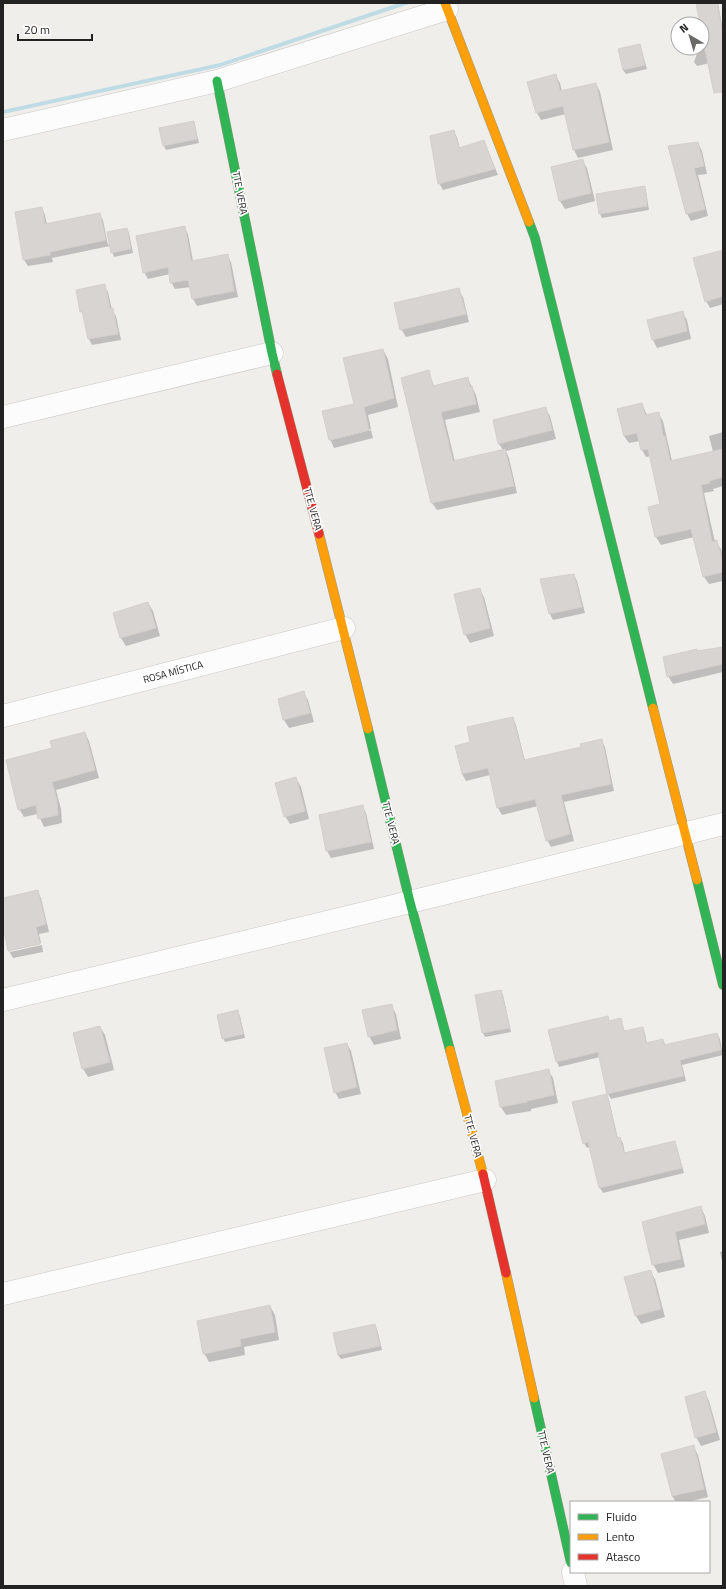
<svg xmlns="http://www.w3.org/2000/svg" width="726" height="1589" font-family="'Titillium Web',sans-serif">
<style>
.water{fill:#bfdbe3}
.shadow{fill:#0003}
.building{fill:#d7d4d2;stroke:#d3d0cc}
.lines{fill:none;stroke-linecap:round;stroke-linejoin:round}
.street-casing{stroke:#c9c8c7;stroke-width:23}
.fast-casing{stroke:#999a82;stroke-width:10}
.slow-casing{stroke:#999a82;stroke-width:10}
.jam-casing{stroke:#999a82;stroke-width:10}
.street{stroke:#fdfcfc;stroke-width:22}
.fast{stroke:#30b455;stroke-width:9}
.slow{stroke:#ff9f0a;stroke-width:9}
.jam{stroke:#e5322d;stroke-width:9}
.labels{text-anchor:middle;dominant-baseline:central;stroke-width:3.5;stroke-linejoin:round;paint-order:stroke}
.street-label{font-size:10px;fill:#222;stroke:#fff}
</style>
<rect width="100%" height="100%" fill="#f0eeeb"/>
<!-- water -->
<path class="water" d="M399,3H412L220,67L3,114V110L220,63Z"/>
<!-- shadow -->
<path class="shadow" d="M697,3H718L723,31V60L697,66L694,62L699,48H702V24H701Z
M640,45L647,69L626,74L623,70Z
M555,75L560,83L562,92L596,84L600,92L613,150L578,158L574,150L566,114L541,120L537,113Z
M193,122L195,126L199,143L166,150L164,146L160,129Z
M453,131L457,137L460,149L484,141L498,175L443,190L439,183Z
M698,143L702,151L707,174L698,175L708,216L691,221L687,214Z
M582,160L587,168L595,201L565,209L560,201Z
M644,187L646,191L649,210L602,218L600,214L597,195Z
M42,208L45,215L47,225L99,214L103,220L108,245L127,229L129,233L133,253L114,257L110,246L52,258L53,262L28,266L24,260Z
M184,227L188,234L193,261L227,255L231,262L238,297L197,306L193,299L191,287L175,289L171,282L170,274L148,279L144,272Z
M723,251V304L710,308L706,301Z
M104,286L108,292L112,310L116,316L121,340L92,345L89,339L85,318L81,311Z
M458,289L463,297L469,322L406,337L401,329Z
M682,312L687,320L691,339L657,348L653,340L648,321Z
M383,350L388,359L398,407L368,415L371,429L331,438V440L371,430L373,438L334,448L330,439L355,405Z
M428,371L434,386L468,379L476,395L480,412L445,420L455,462L503,450L499,444L545,408L550,416L556,439L506,451L509,458L517,493L437,510L432,503Z
M642,404L647,415L658,413L663,421L672,461L713,452L709,436L723,432V486L713,489L714,491L704,493L715,542H716L721,549L723,558V581L709,584L704,577L694,537L661,545L656,537L649,508L661,505L651,456L646,457L642,450L640,441L629,443L624,436Z
M574,575L577,581L585,613L553,620L550,614L542,580Z
M479,589L484,597L494,636L470,643L465,634Z
M148,603L153,611L160,636L126,646L121,638L114,613Z
M723,648V672L673,684L668,676L697,652Z
M303,692L308,700L314,722L289,728L284,720L279,699Z
M512,718L516,725L525,761L582,748L601,740L605,747L614,791L564,802L574,841L551,847L547,840L538,806L502,815L498,808L490,775L466,781L462,774L471,743Z
M85,733L89,741L99,778L56,790L61,809L62,823L44,827L38,814L24,817L19,809Z
M296,778L301,787L309,819L290,824L285,816Z
M362,806L366,813L374,849L331,858L327,851Z
M37,891L41,898L49,932L39,934L41,943L10,950V952L42,945L43,952L13,958L9,951L5,931L3,932V899Z
M501,991L503,995L511,1032L485,1037L483,1033Z
M391,1005L396,1014L401,1039L374,1045L369,1036Z
M238,1012L240,1016L245,1038L225,1042L223,1038Z
M608,1017L610,1022L620,1019L625,1032L642,1028L645,1033L647,1044L663,1040L666,1046L717,1034L720,1039L723,1055L682,1065L686,1081L611,1099L608,1094L600,1057L559,1067L557,1062Z
M100,1027L105,1035L114,1070L88,1077L83,1069Z
M347,1044L351,1051L361,1094L339,1099L335,1092Z
M548,1070L553,1078L558,1103L531,1109V1111L506,1115L501,1107L496,1082Z
M606,1095L609,1100L618,1139L620,1138L623,1143L625,1154L674,1143L677,1148L684,1173L603,1193L600,1188L590,1147L587,1148L584,1143Z
M701,1207L705,1216L709,1233L679,1240L685,1267L658,1273L653,1264L643,1223Z
M723,1251V1265L720,1252Z
M650,1271L655,1279L665,1317L641,1324L636,1316Z
M270,1306L275,1315L279,1340L244,1347L245,1355L209,1362L204,1353Z
M375,1325L377,1329L382,1350L341,1359L338,1355L334,1334Z
M705,1393L709,1401L720,1440L701,1446L696,1437Z
M694,1447L698,1455L708,1497L688,1502H676L672,1496L662,1454Z"/>
<!-- building -->
<path class="building" d="M696,3H717L723,34V92L714,93L702,35V24H700Z
M640,44L645,65L623,70L618,49Z
M556,74L560,91L596,83L609,142L573,150L563,106L536,113L527,82Z
M194,121L197,139L163,146L159,128Z
M454,130L459,148L484,140L495,169L438,184L430,136Z
M698,142L704,166L694,168L705,209L686,214L668,146Z
M583,159L591,193L559,201L551,167Z
M645,186L647,206L599,214L596,194Z
M42,207L45,224L100,213L106,240L50,252V255L23,260L15,212Z
M185,226L191,261L228,254L234,291L192,299L188,280L170,283L168,267L143,273L136,236Z
M127,228L131,249L111,253L107,232Z
M723,250V296L705,302L693,258Z
M105,284L110,309L113,308L118,334L88,339L82,311L80,312L76,290Z
M459,288L466,314L400,330L394,303Z
M683,311L687,331L652,340L647,320Z
M383,349L394,398L364,407L369,430L329,440L322,411L354,404L343,358Z
M429,370L433,386L468,377L470,387L472,386L476,404L441,412L453,461L505,449L514,486L431,503L401,378Z
M642,403L645,415L659,412L663,436H665L670,461L723,449V477L709,481L710,483L701,485L712,542L717,540L723,564V572L703,577L691,529L655,537L648,507L660,504L648,449L641,450L637,433L624,436L617,409Z
M546,407L552,430L498,444L493,420Z
M574,574L582,607L549,614L540,579Z
M480,588L490,628L464,635L454,594Z
M148,602L156,628L120,638L113,613Z
M723,647V664L667,677L663,657L697,649V651Z
M304,691L310,713L283,720L278,699Z
M513,717L524,760L581,747L580,744L602,739L611,784L561,795L570,834L546,841L535,799L497,808L488,768L462,774L455,746L470,742L467,727Z
M85,732L95,770L52,782L57,800L58,815L38,819L36,805L18,810L6,760L52,748L50,741Z
M296,777L305,811L284,817L275,783Z
M363,805L371,842L326,851L319,815Z
M38,890L46,924L36,927L40,944L8,951L3,926V898Z
M501,990L510,1028L482,1033L475,995Z
M392,1004L397,1030L368,1037L362,1010Z
M238,1010L243,1034L222,1039L217,1015Z
M608,1016L609,1021L621,1018L624,1031L643,1027L646,1043L663,1039L664,1045L717,1033L721,1050L680,1060L683,1076L607,1094L598,1052L556,1062L548,1030Z
M100,1026L110,1062L82,1069L73,1033Z
M347,1043L357,1087L334,1093L324,1048Z
M549,1069L554,1095L527,1101V1102L500,1107L495,1081Z
M607,1094L617,1138L620,1137L624,1153L675,1141L682,1168L599,1188L588,1142L583,1144L572,1102Z
M701,1206L705,1224L675,1232L681,1259L652,1265L642,1222Z
M651,1270L661,1309L635,1316L624,1277Z
M270,1305L275,1332L240,1339L241,1346L203,1354L197,1321Z
M375,1324L380,1346L338,1355L333,1333Z
M705,1391L716,1432L695,1438L685,1397Z
M694,1445L704,1489L672,1496L661,1454Z"/>
<g class="lines">
<defs>
<path id="street" d="M3,130L217,81L447,9
M3,417L272,353
M3,716L344,628
M3,1000L410,902L723,824
M3,1294L485,1180
M573,1572L576,1586"/>
<path id="fast" d="M217,81L272,353L277,374
M529,222L535,238L653,708
M368,729L410,902L450,1050
M697,880L723,985
M534,1398L571,1563"/>
<path id="slow" d="M445,3L529,222
M319,534L368,729
M653,708L697,880
M450,1050L483,1174
M506,1273L534,1398"/>
<path id="jam" d="M277,374L319,534
M483,1174L506,1273"/>
</defs>
<!-- street casing -->
<use href="#street" class="street-casing"/>
<!-- fast casing -->
<use href="#fast" class="fast-casing"/>
<!-- slow casing -->
<use href="#slow" class="slow-casing"/>
<!-- jam casing -->
<use href="#jam" class="jam-casing"/>
<!-- street -->
<use href="#street" class="street"/>
<!-- fast -->
<use href="#fast" class="fast"/>
<!-- slow -->
<use href="#slow" class="slow"/>
<!-- jam -->
<use href="#jam" class="jam"/>
</g>
<g class="labels">
<!-- street labels -->
<g class="street-label">
<text transform="translate(240 193) rotate(79)">TTE. VERA</text>
<text transform="translate(313 509) rotate(75)">TTE. VERA</text>
<text transform="translate(173 672) rotate(-15)">ROSA MÍSTICA</text>
<text transform="translate(391 823) rotate(76)">TTE. VERA</text>
<text transform="translate(473 1136) rotate(75)">TTE. VERA</text>
<text transform="translate(546 1452) rotate(77)">TTE. VERA</text>
</g>
</g>
<!-- border -->
<rect width="726" height="1589" fill="none" stroke="#222222" stroke-width="8"/>
<!-- legend -->
<rect x="570" y="1501" width="140" height="72" fill="#ffffff" stroke="#a7a7a7"/>
<rect x="578" y="1514" width="20" height="6" fill="#30b455" stroke="#a7a7a7"/>
<text x="606" y="1521" font-size="12" fill="#222222">Fluido</text>
<rect x="578" y="1534" width="20" height="6" fill="#ff9f0a" stroke="#a7a7a7"/>
<text x="606" y="1541" font-size="12" fill="#222222">Lento</text>
<rect x="578" y="1554" width="20" height="6" fill="#e5322d" stroke="#a7a7a7"/>
<text x="606" y="1561" font-size="12" fill="#222222">Atasco</text>
<!-- north arrow -->
<g transform="translate(690 36) rotate(322)"><circle r="19" fill="#ffffff" stroke="#a7a7a7"/>
<path d="M0-3L7 15L0 10L-7 15Z" fill="#6a6968"/>
<text y="-6" font-size="11" font-weight="bold" text-anchor="middle" fill="#222222">N</text>
</g>
<!-- scale -->
<path d="M18 34v6h74v-6" fill="none" stroke="#222222" stroke-width="2"/>
<text x="24" y="34" font-size="12" fill="#222222" stroke="#ffffff" stroke-width="3" paint-order="stroke">20 m</text>
</svg>
